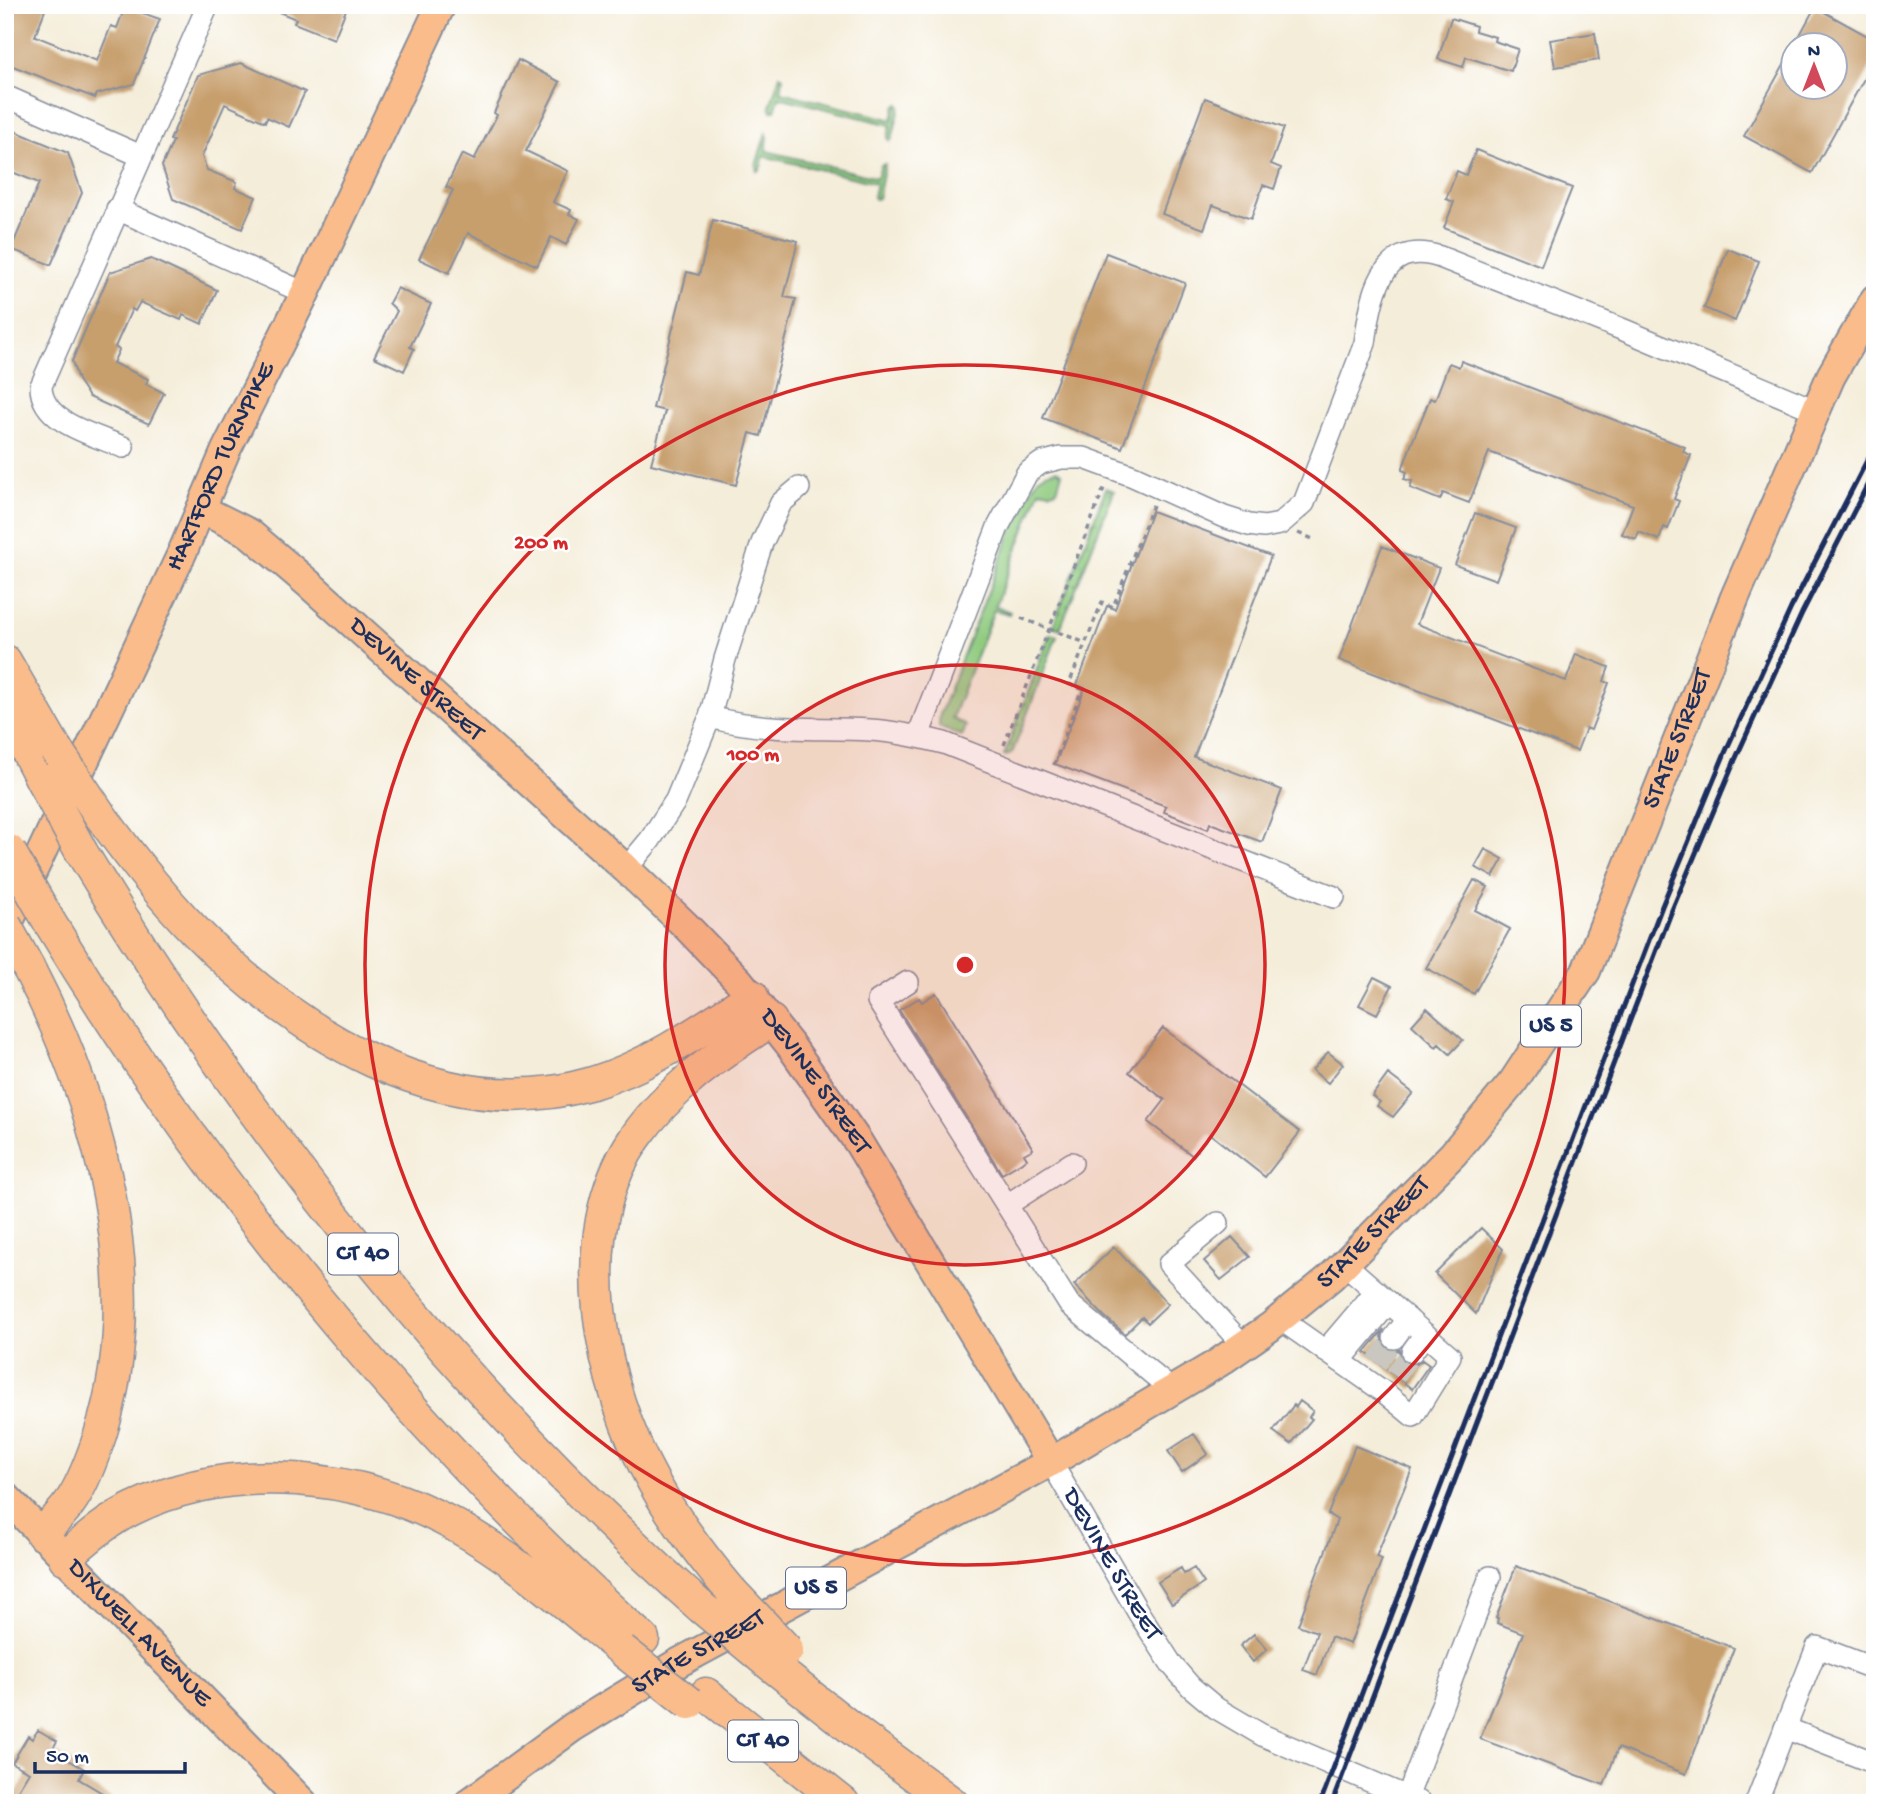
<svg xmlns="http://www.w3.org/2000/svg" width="1880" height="1808" font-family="'Gochi Hand',sans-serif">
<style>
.grass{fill:#8fca7e;stroke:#557c6e;stroke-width:2}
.park{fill:url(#park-dots);stroke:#557c6e;stroke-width:2}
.building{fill:#c79f6d}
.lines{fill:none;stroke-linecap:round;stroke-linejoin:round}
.minor-tunnel{stroke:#c9c7c0;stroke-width:21;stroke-dasharray:21 10;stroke-linecap:butt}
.minor-casing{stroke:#888e9c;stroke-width:24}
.major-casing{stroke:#888e9c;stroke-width:32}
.highway-casing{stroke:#888e9c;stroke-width:35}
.path{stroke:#888e9c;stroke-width:3.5;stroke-dasharray:5 5;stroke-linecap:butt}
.minor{stroke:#fff;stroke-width:21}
.major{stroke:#fabc8b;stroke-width:28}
.highway{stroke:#fabc8b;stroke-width:32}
.rail{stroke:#1b2f5e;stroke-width:5}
.highway-bridge-casing{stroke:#888e9c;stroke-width:35;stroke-linecap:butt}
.highway-bridge{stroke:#fabc8b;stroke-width:32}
.ring{fill:none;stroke:#d62828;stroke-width:3.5}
.labels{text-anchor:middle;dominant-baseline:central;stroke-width:5;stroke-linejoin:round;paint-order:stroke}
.shield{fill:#fff;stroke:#5f6d8e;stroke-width:2}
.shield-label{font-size:24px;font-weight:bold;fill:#1b2f5e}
.street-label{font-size:26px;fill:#1b2f5e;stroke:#fff}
.centre{fill:#d62828;stroke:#fff;stroke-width:3.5}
.ring-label{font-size:21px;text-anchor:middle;font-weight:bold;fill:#d62828;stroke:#fff;stroke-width:5;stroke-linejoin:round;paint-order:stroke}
</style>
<defs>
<pattern id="park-dots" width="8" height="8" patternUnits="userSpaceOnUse" patternTransform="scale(1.75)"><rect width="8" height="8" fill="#8fca7e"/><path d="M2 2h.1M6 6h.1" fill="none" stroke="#74a46a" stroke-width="1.8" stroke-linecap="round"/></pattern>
</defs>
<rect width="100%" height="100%" fill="#fff"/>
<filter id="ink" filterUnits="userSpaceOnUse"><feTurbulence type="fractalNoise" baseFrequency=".0143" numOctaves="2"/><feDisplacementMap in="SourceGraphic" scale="14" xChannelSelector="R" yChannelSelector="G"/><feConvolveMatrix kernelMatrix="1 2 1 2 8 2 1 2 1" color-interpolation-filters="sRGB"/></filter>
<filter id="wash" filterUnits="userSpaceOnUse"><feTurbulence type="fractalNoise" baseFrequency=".00686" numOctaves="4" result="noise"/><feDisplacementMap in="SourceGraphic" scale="28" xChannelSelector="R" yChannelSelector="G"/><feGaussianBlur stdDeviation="1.57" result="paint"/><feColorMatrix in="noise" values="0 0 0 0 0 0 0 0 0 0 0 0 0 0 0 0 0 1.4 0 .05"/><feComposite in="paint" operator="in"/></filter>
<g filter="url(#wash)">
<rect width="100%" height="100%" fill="#f4edd9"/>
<!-- grass -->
<path class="grass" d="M780,75L783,77L781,92L892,120L895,106L899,104L900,107L892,139L890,141L888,138L891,125L779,97L775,110L772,111L770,107Z
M766,133L768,137L766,151L877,178L881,165L885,164L878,198L875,199L873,197L876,183L764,156L760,169L757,171L756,166Z
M1056,470L1062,473L1057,490L1051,492L1040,490L995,606L1010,612V614L994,610L952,718L966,726L962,736L939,727L940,714L1016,520L1038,478L1046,473Z"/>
<!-- park -->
<path class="park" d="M1106,488L1114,491L1060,629L1053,626Z
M1050,634L1057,636L1013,751L1009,755L1004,756Z"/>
<g id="blocks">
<!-- building -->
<path class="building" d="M5,5H47L35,36L97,61L111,26L117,28L125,7L160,19L134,84L97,94L95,98L5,63Z
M262,5H348L334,39L294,23L296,19Z
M1815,7L1875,40V59L1812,173L1744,136L1793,48V88H1835V46H1794Z
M1451,18L1476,26L1475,31L1495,37L1494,41L1518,49L1511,71L1466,57L1463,67L1438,59Z
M1595,33L1599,60L1555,67L1550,40Z
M518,60L560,82L526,151L568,171L553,202L571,210L569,214L579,219L566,245L551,237L537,266L468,233L449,273L419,259L453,190L446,187L462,154L474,160L497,115L494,113Z
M241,63L305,92L289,127L267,117L265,122L225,104L202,156L207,170L237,182L235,188L256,197L242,229L173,199L162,166L173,141L170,140L198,75Z
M1205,98L1284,128L1271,164L1281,168L1274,189L1263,185L1251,219L1213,205L1204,229L1162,214Z
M5,127L68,153L82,193L51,265L11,249L39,183L5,169Z
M1476,150L1572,188L1541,266L1444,228L1454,202L1446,199L1457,171L1466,175Z
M713,220L798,241L784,297L796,299L761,436L750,433L736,485L651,464L665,411L653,408L687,272L699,275Z
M1728,249L1759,261L1735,321L1704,308Z
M1106,253L1185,283L1122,448L1043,418Z
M151,259L217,290L202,324L183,315L181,320L140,302L135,311L132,309L115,347L119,350L113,363L148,379L146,384L164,393L149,424L89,397L78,380L72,361L110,272Z
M397,288L431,304L410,347L414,349L404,371L374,357L397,311L389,303Z
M1461,361L1685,447L1683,452L1691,455L1674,499L1679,501L1668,529L1664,527L1659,540L1639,532L1636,539L1622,534L1633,505L1489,452L1469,503L1443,493L1440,500L1410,488L1412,481L1404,479L1407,472L1402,470L1413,440L1430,398L1435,400L1449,363L1459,367Z
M1152,511L1271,556L1194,757L1282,790L1262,842L1210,823L1208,829L1164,812L1166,806L1055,764L1085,688L1077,685L1107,606L1115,609Z
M1475,513L1516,528L1496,580L1455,565Z
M1382,546L1439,568L1417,624L1566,681L1576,654L1609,667L1604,681L1609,683L1591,730L1586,728L1577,751L1339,660Z
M1485,849L1503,859L1493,877L1475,867Z
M1474,880L1488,887L1475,910L1510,929L1474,994L1426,968Z
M1374,977L1392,986L1377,1014L1359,1005Z
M936,993L1033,1149L1024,1154L1027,1159L1002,1174L899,1010L919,998L922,1002Z
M1427,1008L1463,1040L1450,1054L1439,1044L1436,1047L1412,1025Z
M1163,1028L1300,1132L1265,1177L1210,1134L1193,1156L1148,1122L1165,1100L1129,1072Z
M1328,1052L1343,1064L1328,1083L1312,1070Z
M1388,1074L1413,1093L1393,1117L1377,1106L1380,1102L1372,1096Z
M1481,1228L1503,1249L1476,1314L1435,1274Z
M1232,1237L1250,1257L1221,1280L1204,1261Z
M1114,1247L1168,1304L1148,1323L1142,1317L1125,1334L1104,1316L1074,1285Z
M1384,1329L1381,1337L1386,1348L1392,1351L1399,1350L1400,1357L1405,1363L1417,1364L1422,1360L1429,1365L1412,1389L1365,1352Z
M1300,1401L1313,1411L1309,1417L1312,1419L1291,1444L1273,1431L1294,1405L1296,1407Z
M1194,1434L1208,1454L1182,1472L1168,1451Z
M1355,1446L1412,1469L1376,1557L1382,1559L1350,1644L1331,1637L1317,1675L1303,1670L1317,1632L1298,1625L1337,1520L1328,1514Z
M1516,1566L1734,1648L1686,1774L1618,1748L1604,1785L1480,1739L1523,1633L1497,1623L1498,1618H1496Z
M1181,1568L1184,1574L1194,1568L1204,1583L1172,1604L1158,1582Z
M1254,1634L1267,1649L1253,1662L1240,1646Z
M38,1730L57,1741L52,1750L84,1769L79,1779L119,1803H22L13,1798L29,1772L12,1763L28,1736L32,1739Z"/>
</g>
</g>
<g filter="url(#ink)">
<use href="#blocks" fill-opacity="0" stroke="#888e9c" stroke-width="2"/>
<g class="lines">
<!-- minor-tunnel -->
<path class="minor-tunnel" d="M1377,1363L1394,1338
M1395,1376L1412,1352"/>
<defs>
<g id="minor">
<path d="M5,96L141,156"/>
<path d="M117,209L305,293"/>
<path d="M123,447C95,435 41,423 41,386L208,5"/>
<path d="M710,717C765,732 814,727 870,730C895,731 920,737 944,743L1334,897"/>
<path d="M918,736L998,527L1027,473L1041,463L1061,458H1084L1133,476L1224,517L1249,525L1264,527L1280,524L1304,503L1365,343C1371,299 1380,237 1440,257L1624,330L1815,410"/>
<path d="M626,869L650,840L676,800L710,717L725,659L762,543L781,503L799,488"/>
<path d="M908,982L878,1001L1069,1304L1173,1391"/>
<path d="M1007,1205L1072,1163"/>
<path d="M1218,1223L1169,1264L1244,1346"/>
<path d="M1280,1319L1384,1392L1413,1416L1450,1356L1345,1264"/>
<path d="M1394,1338L1408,1319"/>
<path d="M1325,1351L1376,1291"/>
<path d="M1412,1352L1425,1334"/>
<path d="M1340,1361L1389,1302"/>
<path id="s1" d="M1051,1462L1138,1612L1172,1665L1191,1687L1216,1708L1262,1735L1421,1803"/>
<path d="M1785,1728L1875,1763"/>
<path d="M1407,1798L1490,1577"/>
<path d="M1756,1803L1817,1647L1875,1669"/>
</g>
<g id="major">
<path id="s2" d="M201,509L249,533L309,584L626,869L685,925L739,981L790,1045L858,1142L1051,1462"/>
<path id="s3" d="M5,930L182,553L226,450L305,293L441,5"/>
<path id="s4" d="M5,1496L303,1803"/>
<path id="s5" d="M469,1803L573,1727L678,1663L1051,1462L1218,1363L1270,1327L1331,1277L1453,1154L1513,1082L1586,971L1735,597L1831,376L1875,299"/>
</g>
<path id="highway" d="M5,661L56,749
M5,708L42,780
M100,815C129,855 159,894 194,930C293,1031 441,1127 589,1084C648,1067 701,1030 752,996
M82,853C253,1134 455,1388 701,1607
M50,923C212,1191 411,1429 643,1639
M29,969C100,1106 149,1283 100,1435C93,1456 85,1479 73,1498C65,1511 52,1523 42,1534
M65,1558C87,1539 108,1520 134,1508C233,1460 361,1473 456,1526C516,1559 569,1607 622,1650
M731,1591C703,1558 675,1521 654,1483C600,1386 568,1236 635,1138C669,1089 721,1052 771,1021
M766,1661L860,1735L952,1803
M706,1694L843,1803"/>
</defs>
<!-- minor casing -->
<use href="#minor" class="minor-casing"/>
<!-- major casing -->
<use href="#major" class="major-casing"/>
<!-- highway casing -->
<use href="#highway" class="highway-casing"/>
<!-- path -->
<path class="path" d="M1298,533L1313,539
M1021,618L1086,643
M1004,745L1104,488
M1054,765L1082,689L1069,684L1102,602L1113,607L1153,505"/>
<!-- minor -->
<use href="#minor" class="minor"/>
<!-- major -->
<use href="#major" class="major"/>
<!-- highway -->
<use href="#highway" class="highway"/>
<!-- rail -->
<path class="rail" d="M1320,1803L1662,906L1724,755L1791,608L1875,445
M1332,1803L1672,910L1735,760L1802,613L1875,470"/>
<defs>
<path id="highway-bridge" d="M56,749L100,815
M42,780L82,853
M9,851L50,923
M5,925L29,969
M731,1591L787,1650
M701,1607L766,1661
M622,1650L689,1703"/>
</defs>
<!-- highway-bridge casing -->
<use href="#highway-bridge" class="highway-bridge-casing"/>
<!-- highway-bridge -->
<use href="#highway-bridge" class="highway-bridge"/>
</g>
</g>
<!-- distance rings -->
<circle cx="965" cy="965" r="300" fill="#d62828" fill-opacity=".12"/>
<g class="ring">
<circle cx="965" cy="965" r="300"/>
<circle cx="965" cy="965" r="600"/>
</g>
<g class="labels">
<!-- shield labels -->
<g class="shield">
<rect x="1521" y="1005.5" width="60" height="41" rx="5"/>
<rect x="328" y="1233.5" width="70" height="41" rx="5"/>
<rect x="786" y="1567.5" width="60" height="41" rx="5"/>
<rect x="728" y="1720.5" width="70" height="41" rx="5"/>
</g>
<g class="shield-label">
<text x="1551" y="1026">US 5</text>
<text x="363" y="1254">CT 40</text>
<text x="816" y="1588">US 5</text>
<text x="763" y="1741">CT 40</text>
</g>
<!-- street labels -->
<g class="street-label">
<text stroke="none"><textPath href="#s3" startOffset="511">HARTFORD TURNPIKE</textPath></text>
<text stroke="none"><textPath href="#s2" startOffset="276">DEVINE STREET</textPath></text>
<text stroke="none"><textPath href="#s5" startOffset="1661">STATE STREET</textPath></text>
<text stroke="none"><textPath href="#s2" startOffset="844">DEVINE STREET</textPath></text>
<text stroke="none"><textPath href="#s5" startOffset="1073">STATE STREET</textPath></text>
<text stroke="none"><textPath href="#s1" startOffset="119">DEVINE STREET</textPath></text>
<text stroke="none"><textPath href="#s4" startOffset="192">DIXWELL AVENUE</textPath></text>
<text stroke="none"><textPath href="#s5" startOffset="275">STATE STREET</textPath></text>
</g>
</g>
<circle cx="965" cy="965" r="10" class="centre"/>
<g class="ring-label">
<text x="541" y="548">200 m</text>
<text x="753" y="760">100 m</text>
</g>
<!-- margin -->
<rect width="1880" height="1808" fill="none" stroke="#fff" stroke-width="28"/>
<!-- north arrow -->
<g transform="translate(1814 66)"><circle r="33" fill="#ffffff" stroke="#a4acbf" stroke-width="2"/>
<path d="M0-5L12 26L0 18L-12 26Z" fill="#d1495b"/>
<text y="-10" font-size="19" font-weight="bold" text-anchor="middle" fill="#1b2f5e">N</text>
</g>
<!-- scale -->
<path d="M35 1762v10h150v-10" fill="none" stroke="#1b2f5e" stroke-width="3.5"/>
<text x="46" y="1762" font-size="21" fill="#1b2f5e" stroke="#ffffff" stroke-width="5" paint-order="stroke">50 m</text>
</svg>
